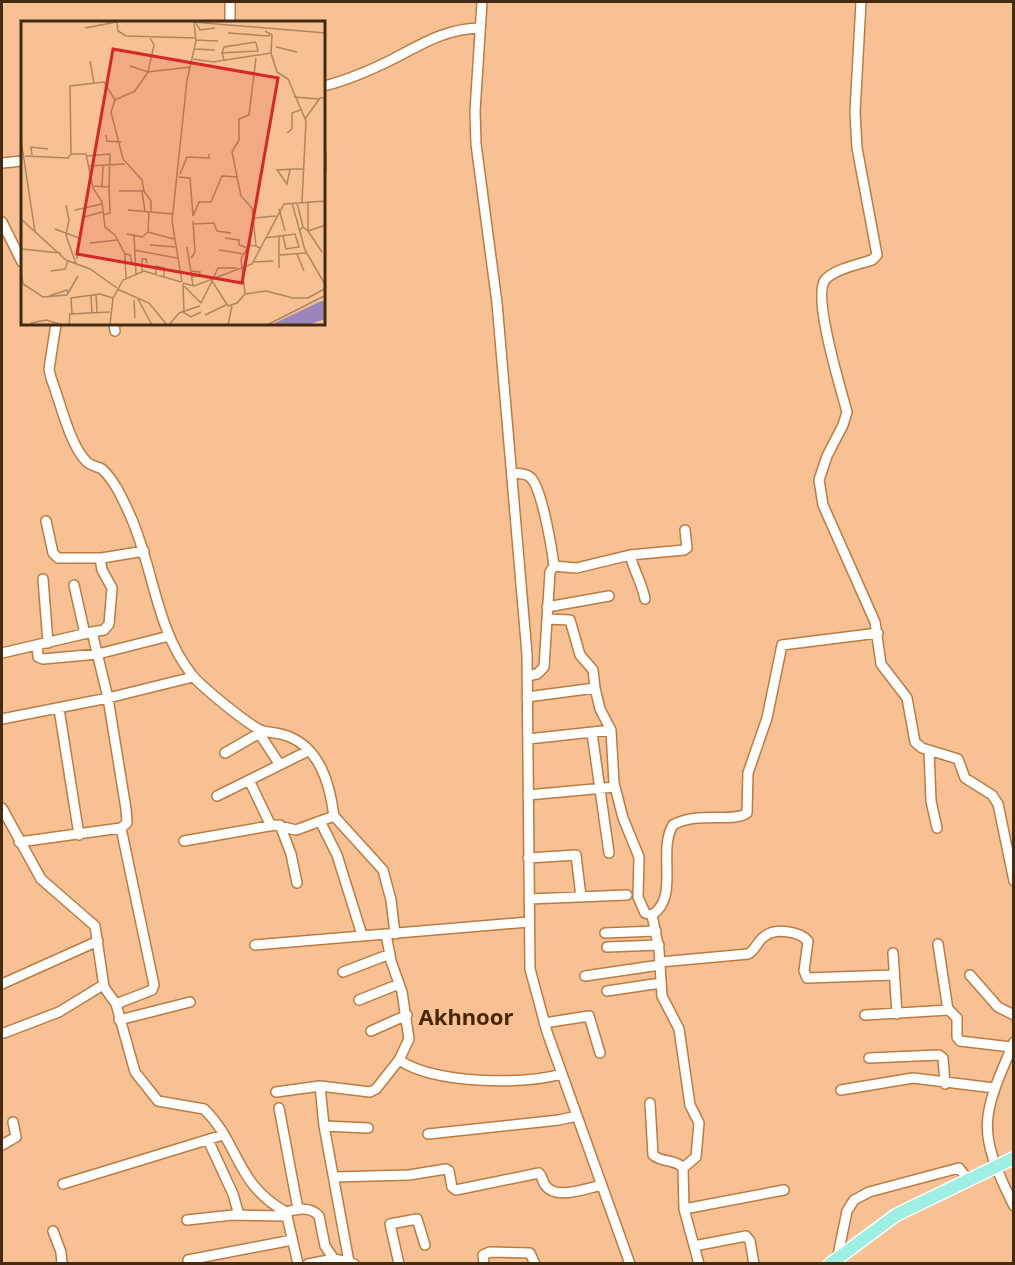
<svg xmlns="http://www.w3.org/2000/svg" width="1015" height="1265" font-family="'Noto Sans',sans-serif">
<style>
.lines{fill:none;stroke-linecap:round;stroke-linejoin:round}
.minor-casing{stroke:#bb7c41;stroke-width:12}
.major-casing{stroke:#fff;stroke-width:15}
.minor{stroke:#fff;stroke-width:9}
.major{stroke:#9ff0e4;stroke-width:12}
.labels{text-anchor:middle;dominant-baseline:central;stroke-width:6;stroke-linejoin:round;paint-order:stroke}
.district-label{font-size:22px;font-weight:bold;fill:#472706;stroke:#f7c193}
.inset-road{fill:none;stroke:#b0855f;stroke-width:1.5}
.view{fill:#d62828;fill-opacity:0.15;stroke:#d62828;stroke-width:3}
.inset-edge{fill:none;stroke:#452a12;stroke-width:3}
</style>
<rect width="100%" height="100%" fill="#f7c193"/>
<g class="lines">
<defs>
<path id="minor" d="M482,2L475,111L476,144L497,303L527,654L530,969L547,1032L630,1264
M861,2L855,112L857,148L877,255L872,260C860,264 834,269 825,280C812,297 841,389 847,412L843,425L827,456L819,480L823,505L875,622L881,664L907,698L915,742L922,748L958,759L965,778L992,795L998,804L1014,881
M230,22V2
M324,86C348,80 371,70 393,59C422,44 445,29 479,28
M2,163L22,161
M2,222L22,262
M56,324L49,369L51,378C60,401 69,443 86,461C90,466 97,466 102,469C115,481 123,500 130,515C154,568 155,628 192,675C202,687 249,726 263,731C272,733 281,733 290,737C321,750 330,786 334,816
M114,324L115,331
M513,473C519,474 527,473 531,478C542,489 552,549 554,566
M46,521L53,553L58,558H102L144,551
M630,555C634,571 642,583 645,599
M43,579L48,643
M74,585L85,634
M547,607L609,596
M547,619L570,620L580,655L593,670L595,688
M92,632L104,630L109,624L112,588L102,570L100,558
M37,645L38,657L43,659L98,654L169,636
M2,653L92,632L108,698L126,809L127,823L121,828
M527,676L537,674L544,667L550,572L554,566L576,568L630,555L684,550L687,548L685,530
M527,697L595,688L600,709L611,730L614,783L623,818L639,857L638,897L645,913L652,915C680,897 657,851 673,825C696,811 734,823 747,813L748,773L767,718L782,645L878,633
M59,709L79,835
M2,719L108,698L193,677
M259,733L280,765
M592,733L609,853
M528,739L611,730
M929,750L931,801L937,828
M225,753L263,731
M249,780L271,826
M528,795L615,787
M217,796L308,751
M2,808L41,879L95,926L104,987L116,1004L135,1072L158,1101L204,1109C240,1144 235,1184 286,1212
M320,821L337,855L362,935
M280,825L291,854L297,883
M184,841L275,825L296,830L334,816L383,870L391,900L395,934
M19,842L121,828L154,985L152,990L116,1004
M528,858L576,855L581,897
M529,899L627,895
M652,915L659,950L662,996L679,1029L690,1105L699,1123L696,1157L683,1168
M605,933L656,931
M938,944L948,1010
M255,945L529,922
M607,947L659,945
M893,953L897,1014
M660,962L748,954C756,950 757,941 765,936C776,928 799,931 808,941L804,971L807,978L894,975
M343,972L390,954
M970,975L998,1007L1014,1015
M585,976L660,965
M2,984L98,941
M607,991L661,983
M359,1000L399,984
M865,1015L949,1010L957,1018V1037L960,1041L1011,1047
M119,1020L190,1002
M544,1023L589,1016L600,1053
M371,1031L407,1015
M4,1033L59,1012L103,985
M1014,1042C981,1118 976,1130 1014,1206
M869,1058L939,1055L943,1058L945,1084
M399,1060C435,1084 521,1085 562,1074
M320,1086L324,1126L349,1262L354,1264
M841,1090L913,1078L994,1088
M276,1092L320,1086L370,1092L376,1089L399,1060L409,1039L402,992L391,961L386,934
M650,1103L653,1155C662,1163 676,1159 683,1168L684,1209L699,1264
M279,1108L298,1209
M324,1126L368,1128
M428,1134L559,1120L577,1116
M208,1140L233,1194L239,1215
M2,1145L16,1137L13,1122
M334,1177L409,1175L446,1169L449,1171L452,1187L456,1190L539,1173C543,1177 542,1181 545,1185C556,1201 587,1188 602,1185
M63,1184L223,1135
M684,1209L784,1190
M187,1220L233,1215L287,1216
M53,1231L61,1252L62,1264
M694,1246L746,1236L750,1241L754,1264
M188,1260L292,1240
M837,1260L847,1211L854,1200L869,1192L959,1168L967,1178
M298,1264L286,1212C298,1209 310,1206 319,1216L325,1246L334,1259
M308,1264L334,1259L349,1262
M399,1264L390,1224L417,1219L425,1245
M484,1264L483,1255L490,1252L530,1253L535,1264"/>
<path id="major" d="M830,1264L896,1215L1014,1158"/>
</defs>
<!-- minor casing -->
<use href="#minor" class="minor-casing"/>
<!-- major casing -->
<use href="#major" class="major-casing"/>
<!-- minor -->
<use href="#minor" class="minor"/>
<!-- major -->
<use href="#major" class="major"/>
</g>
<g class="labels">
<!-- district labels -->
<g class="district-label">
<text x="466" y="1016">Akhnoor</text>
</g>
</g>
<!-- overview -->
<g transform="translate(21 21)">
<rect width="304" height="304" fill="#f7c193"/>
<path d="M300,280L304,281V298L287,304H250Z" fill="#9a86bb"/>
<path class="inset-road" d="M96,1L97,10L105,15L175,17M172,1L305,12M175,2L179,9L194,7M64,7L95,1M244,10L251,14L250,32L256,51L267,58L285,100L281,181M207,12L248,15L249,12M175,19L197,20M255,26L276,31M174,28L194,29M201,32L203,26L235,21M235,37L228,94L218,98V119L211,131L220,175L231,187L235,225L239,227M172,38L192,41L250,32M203,39L201,32L237,30L235,22M69,40L73,62M109,45L127,51L133,24L129,17M273,76L298,78M94,79L90,91L102,138L121,159L123,170M284,98L299,77H305M266,112L271,108V92L279,89M85,114L86,120L100,121M0,119L14,211M305,130V151M11,134L10,126L27,128M4,135L47,137L50,133M65,135L89,133L88,166M67,145L104,143M269,148L266,163L256,149L273,148H283M159,153L166,136L188,137V133M158,156L169,157L172,195L178,181H190L201,155L217,156M71,165L88,166L89,192L82,194M81,166L82,145M98,170H123L130,180V191M121,170L124,190M287,181V210M271,182L284,229L305,265M276,182L282,206M45,184L48,199L45,214L55,243M258,188L264,210M54,189L81,183M107,189L152,193M63,196L81,191M232,197L255,195M0,198L45,239L69,248L96,267M172,203L193,202L196,210L210,212M34,208L58,217L56,238M278,210L282,206L287,210L301,231M287,210L305,204M127,211L153,218M106,213L121,216L127,211L128,191M113,213L115,253M258,216V247M204,217L218,219V224L227,227M244,217L274,213L278,226L265,228L262,215M69,222L96,219M129,224L154,226M166,226L172,265M0,228L40,232M113,229L156,237M198,229L223,233M104,233L94,214L84,206L81,181L72,167L65,133H50L49,65L83,61L94,79L114,70L127,51L169,46M276,233L283,250M259,234L285,232M170,237L174,231L172,200M233,241L252,240M216,247H197L191,260L207,285L216,282L224,273L220,238L228,224L234,225M0,250L2,263L22,276L46,274L57,255M30,250L44,248L47,240M121,250V238H125L126,242M169,250L179,251L178,255L170,256M135,254V245L143,247V257M105,258L104,233L109,234L111,242M161,261L151,200L166,59L175,20L173,2M162,262L173,265L231,243L263,183L305,180M162,263L163,291M163,265L180,282L191,260M96,268L128,282L146,304M75,273L76,291M224,273L245,270L272,277H287L305,267M70,274L71,292M28,275L46,269L47,272M117,278L131,304M113,279L114,297M162,291L170,296L180,291M51,293L50,277L79,273L92,277M184,294L205,284M10,302L25,299L42,304M48,304L49,293L89,291M89,304L92,277L102,259L123,250L160,261M148,304L158,292L179,285M207,304L211,285M246,304L305,274"/>
<path class="view" d="M92,28L257,57L221,262L56,233Z"/>
<rect width="304" height="304" class="inset-edge"/>
</g>
<!-- border -->
<rect width="1015" height="1265" fill="none" stroke="#452a12" stroke-width="6"/>
</svg>
